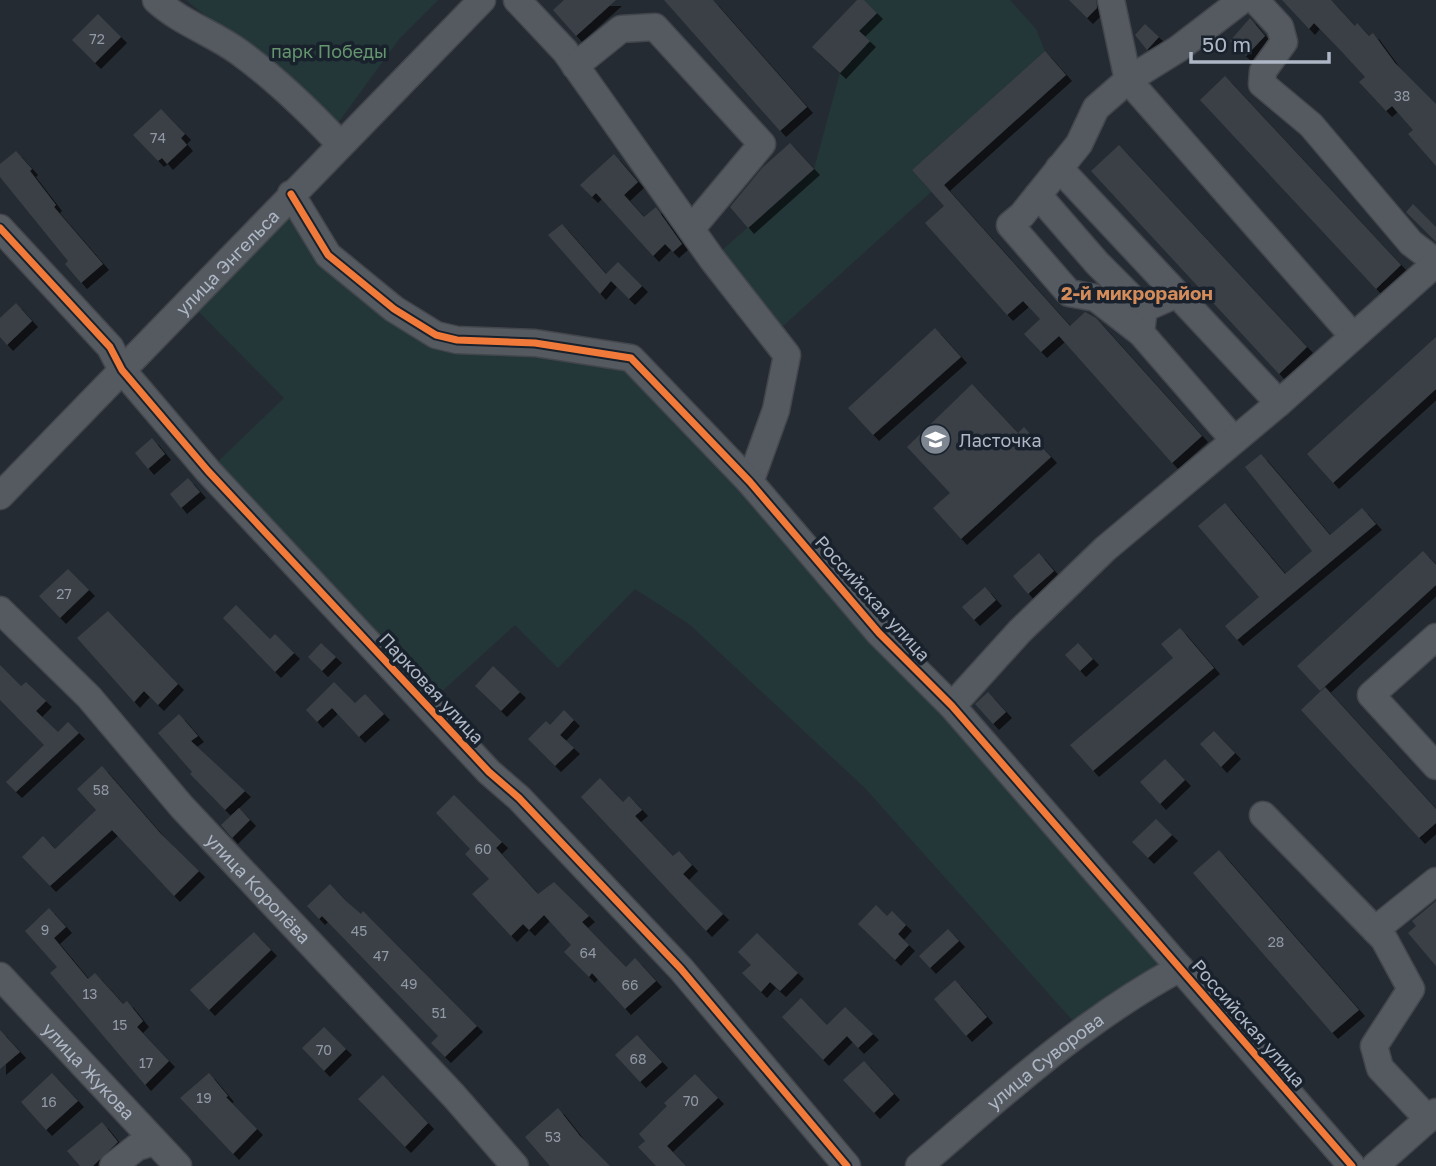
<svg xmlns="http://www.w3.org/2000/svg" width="1436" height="1166" font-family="'Golos Text',sans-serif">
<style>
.green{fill:#233739}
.building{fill:#3a4046;filter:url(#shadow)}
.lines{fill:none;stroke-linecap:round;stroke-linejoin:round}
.minor-casing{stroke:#43474d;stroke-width:29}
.minor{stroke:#555960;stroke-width:26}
.cycleway-casing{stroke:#19222c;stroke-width:11}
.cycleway{stroke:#f17a3a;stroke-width:7}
.labels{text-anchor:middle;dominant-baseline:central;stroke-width:7;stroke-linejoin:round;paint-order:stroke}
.number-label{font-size:14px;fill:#9199a5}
.park-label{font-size:18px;fill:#65956f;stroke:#19222c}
.street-label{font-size:18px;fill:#aeb7c5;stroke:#19222c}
.poi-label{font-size:18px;fill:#aeb7c5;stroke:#19222c;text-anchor:start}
.neighbourhood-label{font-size:19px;font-weight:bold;fill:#d38b5a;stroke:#19222c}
</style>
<defs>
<filter id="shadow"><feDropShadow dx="6" dy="6" stdDeviation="0" flood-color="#0009"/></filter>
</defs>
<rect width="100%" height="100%" fill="#252b32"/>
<!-- green -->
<path class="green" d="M186,0H438L400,38L338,123Z
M864,0H1010L1036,29L1045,51L912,170L931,192L772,336L712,259L814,169L840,73L870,41L859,31L877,13Z
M291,194L309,224L436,335L631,358L1180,968L1082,1031L865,788L689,624L635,589L558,668L515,625L427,705L208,471L284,398L188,301Z"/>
<!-- building -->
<path class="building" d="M564,0H616L576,36L553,10Z
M664,0H713L807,107L780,131Z
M857,0H864L877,13L859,31L870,41L840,73L812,47Z
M1069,0H1096L1097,8L1087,18Z
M1282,0H1331L1355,26L1357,23L1369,36L1373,33L1395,63L1436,104V166L1408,134L1413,130L1392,106L1386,111L1359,82L1365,77L1342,52L1314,23L1309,29Z
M98,14L121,37L95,63L72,40Z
M1250,18L1265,36L1246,56L1230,41Z
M1145,24L1159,37L1147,50L1135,35Z
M1045,51L1066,75L944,185L1070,326L1085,312L1096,318L1202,436L1172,463L1059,336L1041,352L1024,334L1040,319L1023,301L1007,315L925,223L944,206L912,170Z
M1225,76L1401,265L1376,289L1200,100Z
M161,109L185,134L181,138L187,145L167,164L162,158L158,161L133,135Z
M790,143L814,169L748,228L730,207L762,168Z
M1119,145L1307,347L1279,374L1091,171Z
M16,151L32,169L30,171L56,205L54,207L103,264L81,283L65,264L68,261L0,177V164Z
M614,154L638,182L624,195L644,217L656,207L658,210L682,244L673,252L665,244L653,256L596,193L592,197L580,185Z
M1413,204L1436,227V242L1406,212Z
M562,224L606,274L618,262L642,286L629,299L611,281L600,294L548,235Z
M16,303L32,321L7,345L0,337V318Z
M935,328L961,357L873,435L848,408Z
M1436,337V389L1333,483L1307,454Z
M972,384L1018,433L1024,427L1051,457L961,539L933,508L950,493L907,447Z
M152,438L165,454L148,469L135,453Z
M1261,454L1330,535L1362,508L1376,524L1237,640L1225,626L1259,597L1198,526L1225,503L1285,574L1312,551L1245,467Z
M188,478L200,492L181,508L170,494Z
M1423,551L1436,565V585L1320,691L1297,666Z
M1039,553L1054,571L1028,594L1013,576Z
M68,569L89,590L60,618L39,596Z
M985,587L996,600L974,620L962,607Z
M236,605L270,639L275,634L294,653L275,672L223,618Z
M108,611L178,684L158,705L144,691L134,702L77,638Z
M1180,628L1214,668L1093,771L1070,745L1173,658L1161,644Z
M321,643L336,657L322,671L308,657Z
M1078,643L1093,659L1080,671L1065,655Z
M0,665L21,686L26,682L46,701L36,711L58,732L68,722L79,733L16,792L6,782L44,745L0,700Z
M493,666L520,692L501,711L475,686Z
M334,682L355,703L365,694L384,714L359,737L332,708L317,722L306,710Z
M1325,687L1436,809V823L1419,838L1301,710Z
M988,692L1006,712L993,724L975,704Z
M564,710L574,720L560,735L574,748L555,766L528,739L546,721L550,725Z
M179,714L198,736L191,741L245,791L225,810L190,774L192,772L158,733Z
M1214,731L1235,753L1221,767L1200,744Z
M1165,759L1185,780L1160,804L1140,782Z
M102,766L161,834L199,871L174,896L112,830L50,886L22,857L43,836L55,849L96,810L77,789Z
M600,778L623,802L629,796L642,810L635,816L673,856L679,851L692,865L683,874L723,914L706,931L581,797Z
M454,795L502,842L496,848L538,894L554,882L589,916L582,922L626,967L635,958L656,981L625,1009L592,973L589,977L564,952L571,945L544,915L529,930L523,924L511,936L472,894L489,879L465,854L470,849L436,813Z
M239,808L250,820L232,838L221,825Z
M1156,819L1172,835L1148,858L1132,842Z
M1219,850L1359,1010L1332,1033L1193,873Z
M330,884L346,901L361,914L363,911L477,1026L445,1057L431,1043L438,1036L322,916L319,919L307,906Z
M1436,901V966L1408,933L1416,926L1412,921Z
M876,905L887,916L892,911L906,925L898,934L909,945L895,960L858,924Z
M49,908L66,927L54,938L88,979L95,973L123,1004L127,1001L143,1021L137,1027L169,1061L145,1085L50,973L57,967L25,931Z
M948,929L959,941L930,968L919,956Z
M254,932L271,950L209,1010L190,990Z
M757,933L798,973L780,991L770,982L761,992L742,973L751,965L738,952Z
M955,980L987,1017L966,1036L934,999Z
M801,998L827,1025L845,1007L873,1034L858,1048L847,1036L823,1060L782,1017Z
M324,1027L346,1049L324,1071L302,1048Z
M0,1030L20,1052L0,1069Z
M637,1035L662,1062L640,1082L615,1055Z
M864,1061L894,1094L874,1113L843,1080Z
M52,1073L78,1101L46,1130L21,1102Z
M209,1073L228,1096L226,1097L257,1129L233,1154L180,1098Z
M695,1074L718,1098L667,1146L686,1166H656L638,1147L645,1141L639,1134L667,1106L664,1103Z
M383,1075L428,1123L405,1147L358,1099Z
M558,1108L580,1136L610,1166H550L525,1137Z
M102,1122L118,1142L93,1166H80L67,1151Z"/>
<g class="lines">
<defs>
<g id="minor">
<path d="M156,0C181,23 213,33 239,52C276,79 309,111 340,144"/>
<path d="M517,0L565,51L712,259L787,355L776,410L750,482"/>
<path d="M1111,0L1128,80L1353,336"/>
<path d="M1255,0L1280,27L1284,42L1263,71L1262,84L1311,125L1411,243L1436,262"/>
<path d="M575,66L621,29L655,27L762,144L691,229"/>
<path d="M1059,168L1279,403"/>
<path d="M291,194L328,255L394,309L436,335L457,340L535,343L631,358L750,482L879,633L952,706L1352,1166"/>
<path d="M1038,195L1097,263L1143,309L1177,294"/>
<path d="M0,228L110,347L122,370L208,471L489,772L519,798L681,969L847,1166"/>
<path d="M1143,315L1141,333L1234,440"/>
<path d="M1141,333L1096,298L1069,293L1010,225L1022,215L1079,144L1096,108L1128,80L1178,49L1242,0"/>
<path id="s1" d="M0,496L482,0"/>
<path id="s2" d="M0,610L89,697L182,807L454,1096L515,1166"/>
<path d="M1436,637L1371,695L1436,766"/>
<path d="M952,706L1020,631L1105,549L1279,403L1436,263"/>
<path d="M1263,815L1384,939L1411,989L1374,1046L1380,1068L1428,1119"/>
<path d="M1375,930L1436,881"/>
<path id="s3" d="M0,976L178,1166"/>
<path d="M113,1166L137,1147L154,1142"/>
<path id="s4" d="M919,1166C1002,1095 1083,1020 1180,968"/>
<path d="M1375,1166L1436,1112"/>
</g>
</defs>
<!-- minor casing -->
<use href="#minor" class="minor-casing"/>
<!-- minor -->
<use href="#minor" class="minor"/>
<defs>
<path id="cycleway" d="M291,194L328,255L394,309L436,335L457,340L535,343L631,358L750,482L879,633L952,706L1352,1166
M0,228L110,347L122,370L208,471L489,772L519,798L681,969L847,1166"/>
</defs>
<!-- cycleway casing -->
<use href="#cycleway" class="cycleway-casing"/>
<!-- cycleway -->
<use href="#cycleway" class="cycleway"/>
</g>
<!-- icons -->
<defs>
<symbol id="school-disc" viewBox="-11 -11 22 22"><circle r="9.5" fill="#7e8692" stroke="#19222c"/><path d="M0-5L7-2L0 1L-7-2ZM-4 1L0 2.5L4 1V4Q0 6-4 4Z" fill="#fff"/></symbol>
</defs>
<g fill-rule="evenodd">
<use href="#school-disc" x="918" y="422" width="35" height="35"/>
</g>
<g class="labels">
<!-- number labels -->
<g class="number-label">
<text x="97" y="38">72</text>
<text x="1402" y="95">38</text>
<text x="158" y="137">74</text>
<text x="64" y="593">27</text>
<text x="101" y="789">58</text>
<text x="483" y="848">60</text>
<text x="45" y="929">9</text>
<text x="359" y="930">45</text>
<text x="1276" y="941">28</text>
<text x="588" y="952">64</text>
<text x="381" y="955">47</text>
<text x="409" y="983">49</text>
<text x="630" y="984">66</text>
<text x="90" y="993">13</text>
<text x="439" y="1012">51</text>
<text x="120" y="1024">15</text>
<text x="324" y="1049">70</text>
<text x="638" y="1058">68</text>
<text x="146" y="1062">17</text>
<text x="204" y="1097">19</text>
<text x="691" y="1100">70</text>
<text x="49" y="1101">16</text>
<text x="553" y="1136">53</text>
</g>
<!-- park labels -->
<g class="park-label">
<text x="329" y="51">парк Победы</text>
</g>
<!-- street labels -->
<g class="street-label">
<text stroke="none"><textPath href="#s1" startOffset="326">улица Энгельса</textPath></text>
<text transform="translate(873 598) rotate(48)">Российская улица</text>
<text transform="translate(432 688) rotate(47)">Парковая улица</text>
<text stroke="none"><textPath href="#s2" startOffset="380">улица Королёва</textPath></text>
<text transform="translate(1249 1023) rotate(49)">Российская улица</text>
<text stroke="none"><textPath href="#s4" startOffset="164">улица Суворова</textPath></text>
<text stroke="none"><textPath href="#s3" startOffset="130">улица Жукова</textPath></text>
</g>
<!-- poi labels -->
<g class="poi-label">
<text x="959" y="440">Ласточка</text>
</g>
<!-- neighbourhood labels -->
<g class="neighbourhood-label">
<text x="1137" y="292">2-й микрорайон</text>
</g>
</g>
<!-- scale -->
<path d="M1191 52v10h138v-10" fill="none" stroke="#aeb7c5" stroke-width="3.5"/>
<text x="1202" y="52" font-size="21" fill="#aeb7c5" stroke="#19222c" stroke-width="5" paint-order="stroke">50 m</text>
</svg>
